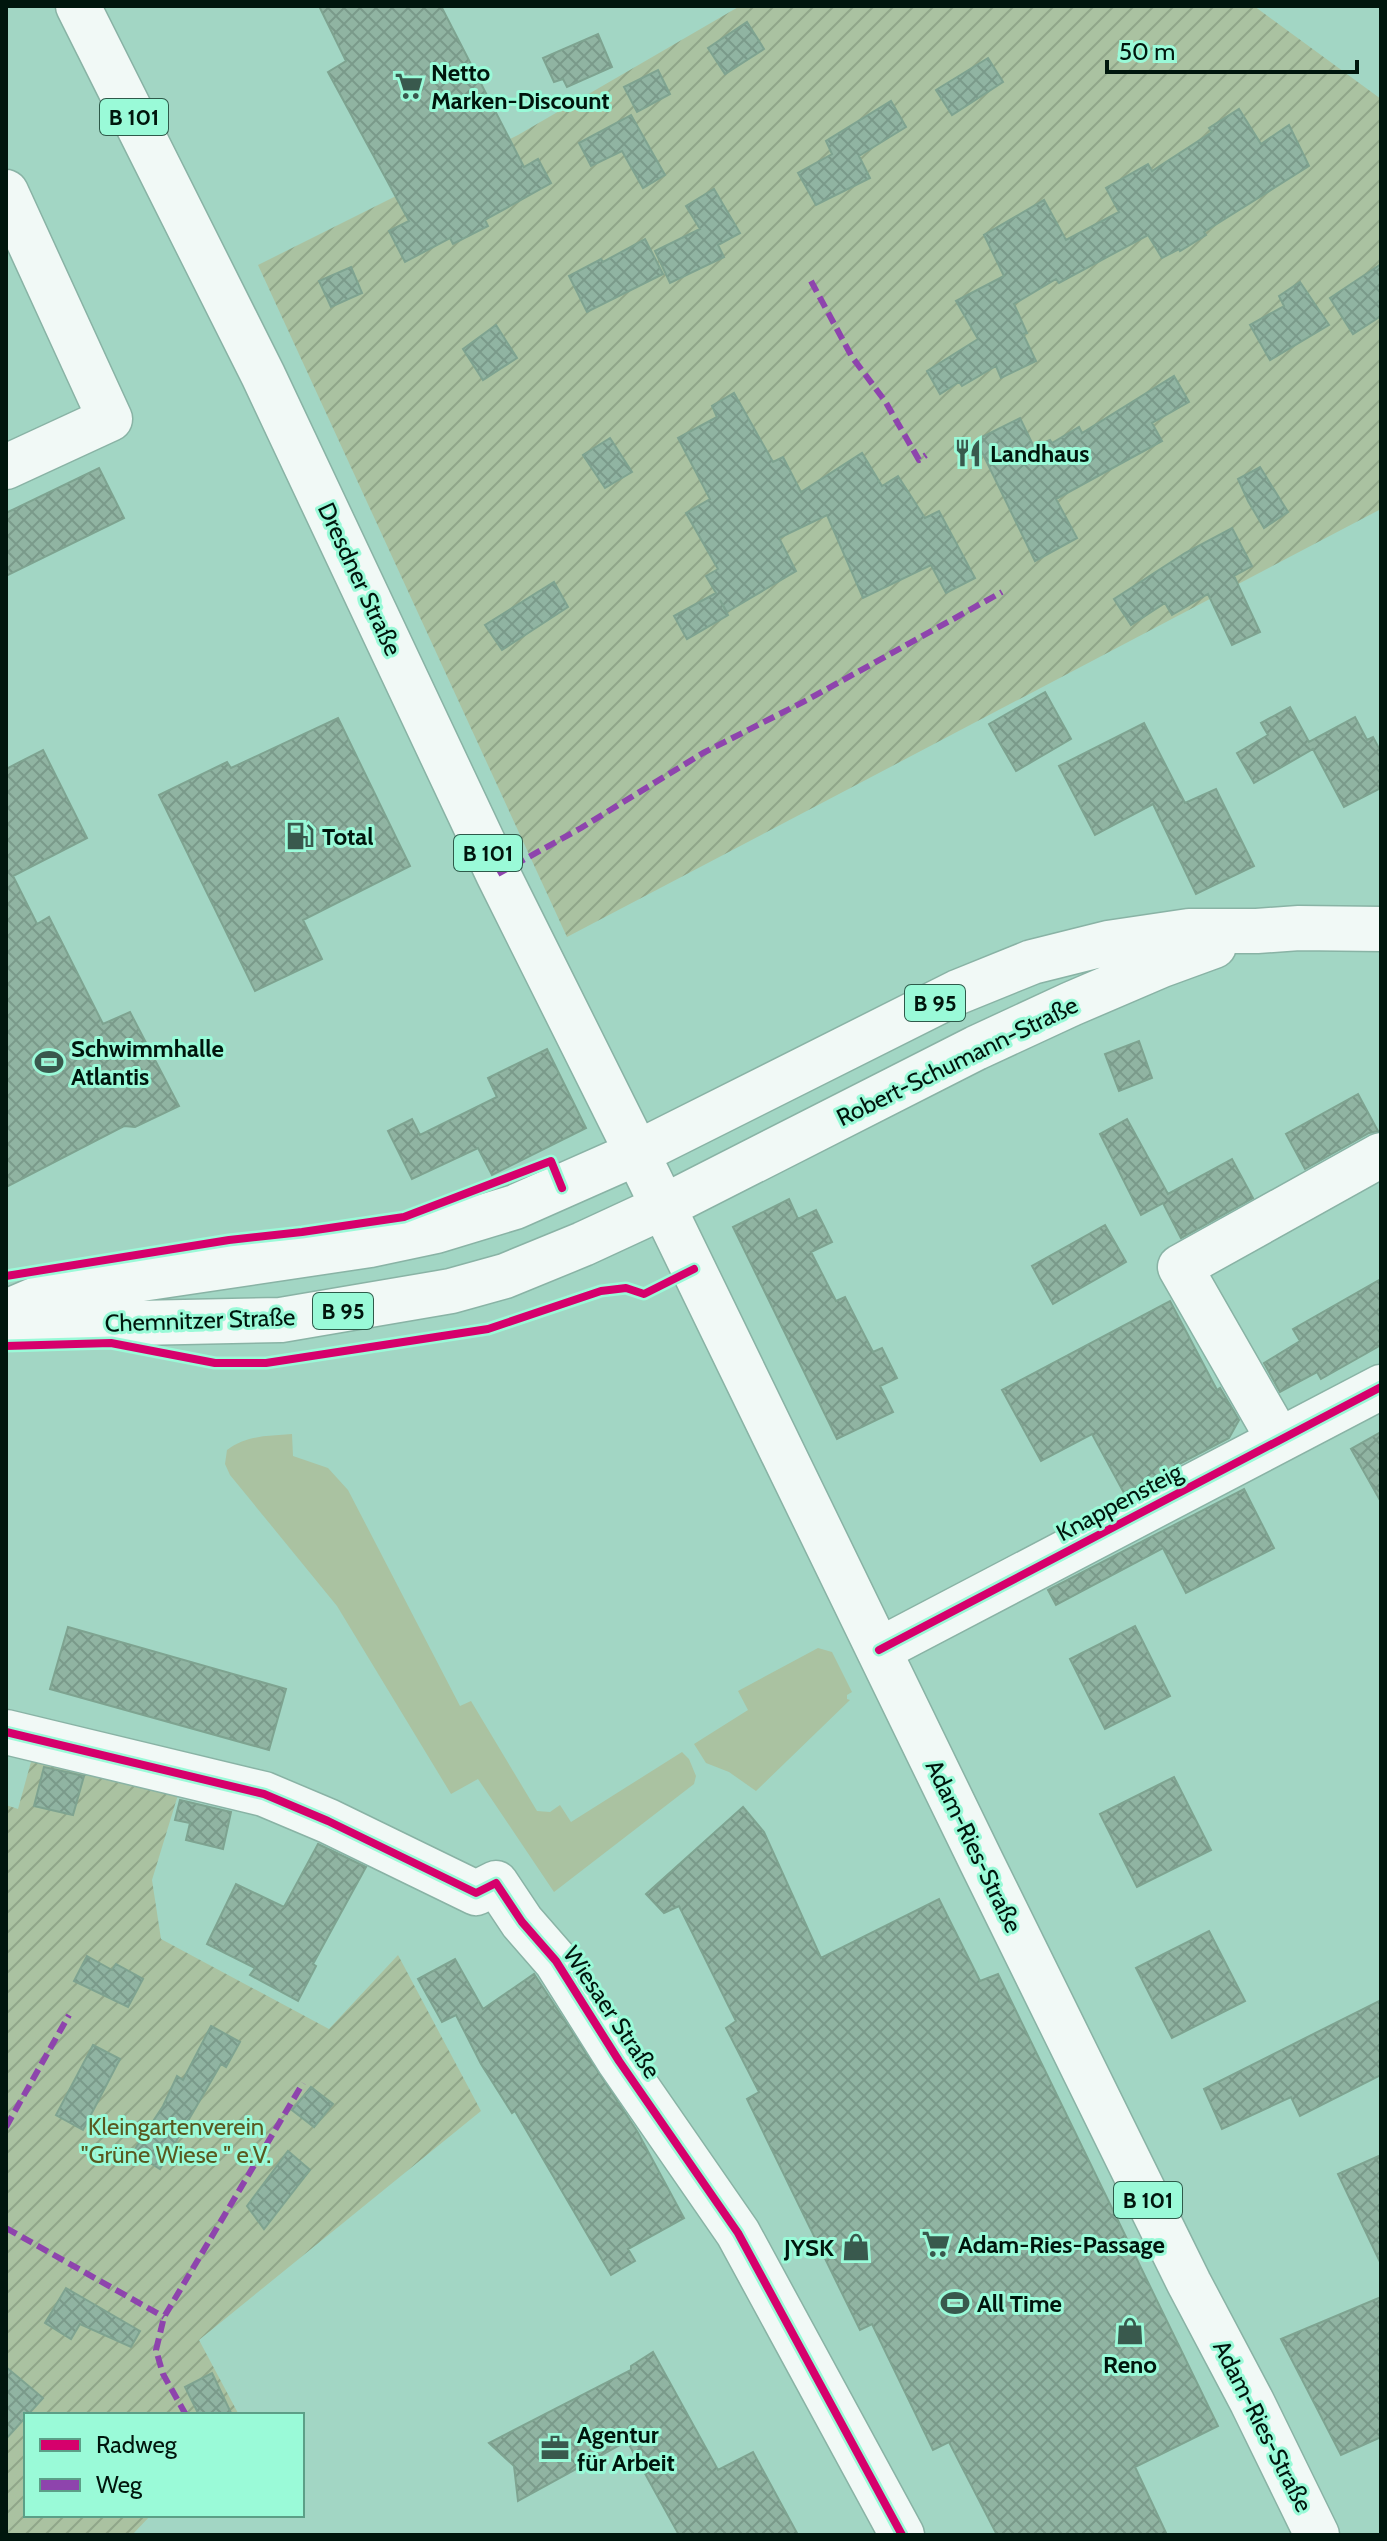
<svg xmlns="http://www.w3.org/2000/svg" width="1387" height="2541" font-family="Cabin,sans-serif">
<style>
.grass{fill:#aac2a1}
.garden{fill:url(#garden-furrows)}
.building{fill:url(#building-cross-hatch);stroke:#7ea390;stroke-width:2}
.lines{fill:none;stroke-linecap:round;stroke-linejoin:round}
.minor-casing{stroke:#89b3a5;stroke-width:47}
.major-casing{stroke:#89b3a5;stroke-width:47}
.minor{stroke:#f1f9f6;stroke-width:44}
.major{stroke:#f1f9f6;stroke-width:44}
.quiet{stroke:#8e44ad;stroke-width:6;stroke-dasharray:12 6;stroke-linecap:butt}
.cycleway-casing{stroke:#9afad8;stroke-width:13}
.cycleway{stroke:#d6006c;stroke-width:8}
.labels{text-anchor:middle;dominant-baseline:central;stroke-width:6;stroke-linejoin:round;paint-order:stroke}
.shield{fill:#9afad8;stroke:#2e5a4a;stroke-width:2}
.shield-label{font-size:22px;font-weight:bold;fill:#00160d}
.poi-label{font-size:24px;font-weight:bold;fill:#00160d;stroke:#9afad8;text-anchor:start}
.street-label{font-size:24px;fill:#00160d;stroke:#9afad8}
.park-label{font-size:24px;fill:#595920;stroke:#9afad8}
</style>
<defs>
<pattern id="garden-furrows" width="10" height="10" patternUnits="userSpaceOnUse" patternTransform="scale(2)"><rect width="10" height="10" fill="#aac2a1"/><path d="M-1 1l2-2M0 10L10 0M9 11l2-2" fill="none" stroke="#90a689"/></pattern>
<pattern id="building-cross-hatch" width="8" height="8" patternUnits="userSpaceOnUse" patternTransform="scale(2)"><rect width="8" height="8" fill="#90b4a2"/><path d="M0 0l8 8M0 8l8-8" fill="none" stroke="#7a9a8a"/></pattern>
</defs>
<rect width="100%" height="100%" fill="#a2d6c4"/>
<!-- grass -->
<path class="grass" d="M292,1434L293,1456L328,1468L348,1490L460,1706L471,1701L537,1811L550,1812L560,1805L571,1822L682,1752L689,1759L696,1776L694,1784L554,1892L478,1779L451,1794L337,1606L230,1475L225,1464L227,1450C247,1435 268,1436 292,1434Z
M818,1648L832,1652L852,1692L847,1695V1699L850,1700L756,1791L729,1772L706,1763L694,1744L748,1710L738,1691Z"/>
<!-- garden -->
<path class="garden" d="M740,6H1254L1381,99V509L567,937L258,265L518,135Z
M37,1740L181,1785L152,1880L161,1939L329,2029L398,1955L481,2111L199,2340L239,2415H26V2515H151L132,2535H6V1805L18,1809Z"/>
<!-- building -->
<path class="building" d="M319,6H441L524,167L538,159L551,183L485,220L488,226L453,244L450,238L405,262L389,231L409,221L328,72L346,61Z
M747,22L764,49L725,74L708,48Z
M598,34L612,67L567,87L563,79L554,82L543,58Z
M988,58L1003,82L952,115L936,90Z
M658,70L670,94L637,112L624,87Z
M891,101L906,127L859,156L870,178L816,205L798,173L832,154L826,141Z
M1239,109L1261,144L1289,125L1309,166L1204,232L1206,235L1180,251L1179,249L1162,258L1148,235L1059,283L1056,279L1014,304L1027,333L1023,334L1036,361L1001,378L996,366L962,386L959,382L940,394L927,371L978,339L956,301L1004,276L984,235L1044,200L1066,240L1119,212L1106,188L1148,164L1152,171L1212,132L1209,128Z
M631,115L665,175L643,188L622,151L591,166L579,143Z
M714,189L740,233L718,245L724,257L670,283L655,251L700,229L686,206Z
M645,239L663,274L587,312L569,276L601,259L603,262Z
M1381,264V316L1353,334L1330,298Z
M351,267L362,293L331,307L319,281Z
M1300,282L1329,325L1270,360L1250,325L1284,306L1279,296Z
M496,325L517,358L483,380L463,349Z
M1174,376L1189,402L1152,423L1162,441L1056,499L1077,538L1035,561L976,440L1020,418L1034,447L1050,440L1052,443L1079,427L1082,433Z
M734,393L773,462L783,457L801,492L862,453L882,486L898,476L925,518L939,511L975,578L946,593L931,565L863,598L827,515L779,538L796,571L727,612L720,600L728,615L687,639L674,616L716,593L706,576L718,569L686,513L710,499L678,438L717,417L712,406Z
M610,438L632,472L605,488L583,455Z
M1260,467L1288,512L1264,528L1248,501L1238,479Z
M99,468L124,518L6,576V513Z
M1232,528L1252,566L1234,576L1260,632L1232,645L1208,594L1172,615L1165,603L1131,625L1114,599L1185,553Z
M554,582L568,607L502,650L485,625Z
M1045,692L1071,739L1016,771L989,724Z
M1290,707L1309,742L1355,717L1367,740L1373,737L1381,752V788L1344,807L1313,749L1254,783L1237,753L1268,735L1261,723Z
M338,718L410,866L303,920L322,959L255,991L159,795L227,762L231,768Z
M1144,723L1185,803L1216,789L1254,866L1196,894L1153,804L1095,835L1059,766Z
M43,750L87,838L13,876L37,924L49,917L103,1024L130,1012L179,1106L135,1127L124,1126L6,1187V769Z
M1139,1041L1152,1078L1119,1091L1105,1054Z
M547,1049L586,1128L492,1175L478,1148L412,1179L388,1131L412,1119L420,1135L497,1097L488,1078Z
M1358,1094L1378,1131L1369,1133L1305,1169L1286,1134Z
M1127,1119L1168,1194L1232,1159L1253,1198L1181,1238L1163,1203L1141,1215L1100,1134Z
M789,1199L798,1219L816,1210L832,1242L811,1252L836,1301L845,1297L873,1352L882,1348L897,1378L880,1386L893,1412L837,1439L733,1227Z
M1105,1225L1126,1262L1053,1304L1032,1266Z
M1381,1279V1345L1321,1379L1317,1372L1280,1392L1264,1363L1300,1341L1293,1329Z
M1170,1301L1217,1390L1220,1388L1239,1420L1229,1438L1124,1493L1092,1434L1041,1461L1002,1390Z
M1381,1432V1502L1351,1449Z
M1244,1489L1274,1548L1186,1593L1163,1548L1056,1605L1048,1590Z
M1135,1626L1170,1696L1105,1729L1070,1659Z
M68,1627L286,1689L269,1750L50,1689Z
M44,1767L84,1776L73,1815L34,1806Z
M1174,1777L1211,1850L1137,1887L1100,1814Z
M180,1800L231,1812L223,1849L186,1840L190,1823L175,1820Z
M743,1807L764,1832L821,1958L939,1899L980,1981L998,1974L1218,2426L1135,2467L1167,2535H997L949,2442L933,2450L872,2324L860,2330L747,2099L759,2092L726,2028L736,2021L679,1906L664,1913L646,1894Z
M318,1844L366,1867L313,1964L316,1966L298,2001L250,1975L255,1968L207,1944L236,1884L284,1907Z
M1209,1931L1245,2001L1172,2038L1136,1968Z
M87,1956L112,1970L116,1964L143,1979L128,2007L74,1981Z
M455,1959L483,2009L534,1974L637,2131L684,2218L628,2249L635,2261L611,2275L515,2111L512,2113L481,2064L456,2015L442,2022L418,1979Z
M1381,2000V2075L1300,2116L1291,2097L1222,2129L1204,2089Z
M211,2026L240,2042L226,2067L221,2064L160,2169L133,2152L163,2106L177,2076L183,2080Z
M93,2045L120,2059L83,2130L56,2115Z
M311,2087L333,2104L314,2127L292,2110Z
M288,2151L310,2170L264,2229L247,2206Z
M1381,2155V2264L1338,2174Z
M66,2288L140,2331L131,2347L80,2324L71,2339L45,2323Z
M1381,2297V2437L1341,2455L1281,2339Z
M653,2352L718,2470L753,2452L798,2535H679L627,2441L518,2501L514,2466L489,2443L631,2370V2366Z
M6,2367L43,2398L6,2439Z
M212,2373L232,2415H199L185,2387Z"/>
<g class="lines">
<defs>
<path id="minor" d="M6,192L110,419L6,467
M1279,1440L1180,1267L1381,1155
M879,1650L1381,1387
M6,1732L264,1794L328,1821L476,1893L496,1883L522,1922L556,1961L619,2061L738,2233L902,2535"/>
<path id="major" d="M78,6L263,375L498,874L637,1153L982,1863L1189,2283L1252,2402L1317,2535
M6,1312L39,1298L94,1286L370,1245L436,1231L515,1207L637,1153L958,992L1032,962L1108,943L1189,931H1257L1299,928L1381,929
M6,1322L41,1325L281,1320L451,1291L505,1276L583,1244L663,1207L976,1048L1071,1004L1162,965L1214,946"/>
</defs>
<!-- minor casing -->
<use href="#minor" class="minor-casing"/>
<!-- major casing -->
<use href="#major" class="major-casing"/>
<!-- minor -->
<use href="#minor" class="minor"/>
<!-- major -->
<use href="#major" class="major"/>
<!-- quiet -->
<path class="quiet" d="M811,281L852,357L885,401L919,460L926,455
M498,874L581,828L703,753L807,700L1002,592
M6,2127L69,2015
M6,2228L164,2317
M186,2415L163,2374L156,2350L164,2317L303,2083"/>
<defs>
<path id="cycleway" d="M6,1276L229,1240L302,1232L404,1217L551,1161L562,1188
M6,1346L111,1343L215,1363H266L488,1329L601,1291L626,1288L644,1294L694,1269
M879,1650L1381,1387
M6,1732L264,1794L328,1821L476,1893L496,1883L522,1922L556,1961L619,2061L738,2233L902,2535"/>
</defs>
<!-- cycleway casing -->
<use href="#cycleway" class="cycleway-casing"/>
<!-- cycleway -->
<use href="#cycleway" class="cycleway"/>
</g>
<!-- icons -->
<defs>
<symbol id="supermarket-bare" viewBox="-9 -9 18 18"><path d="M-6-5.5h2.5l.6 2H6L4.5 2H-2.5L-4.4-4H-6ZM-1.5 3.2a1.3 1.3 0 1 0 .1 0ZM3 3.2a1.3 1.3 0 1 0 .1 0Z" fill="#39594d" stroke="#9afad8" stroke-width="2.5" paint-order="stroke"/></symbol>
<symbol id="restaurant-bare" viewBox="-9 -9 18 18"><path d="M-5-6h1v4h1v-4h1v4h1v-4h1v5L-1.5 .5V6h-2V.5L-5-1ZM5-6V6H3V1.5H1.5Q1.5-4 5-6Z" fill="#39594d" stroke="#9afad8" stroke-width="2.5" paint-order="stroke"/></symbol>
<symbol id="fuel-bare" viewBox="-9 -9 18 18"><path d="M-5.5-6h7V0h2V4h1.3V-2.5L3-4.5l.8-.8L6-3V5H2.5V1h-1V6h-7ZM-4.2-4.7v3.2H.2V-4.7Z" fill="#39594d" stroke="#9afad8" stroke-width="2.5" paint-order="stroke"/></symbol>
<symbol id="stadium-bare" viewBox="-9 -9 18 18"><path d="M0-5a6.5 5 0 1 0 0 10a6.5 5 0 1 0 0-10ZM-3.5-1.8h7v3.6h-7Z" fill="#39594d" stroke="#9afad8" stroke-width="2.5" paint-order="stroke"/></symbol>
<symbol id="shop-bare" viewBox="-9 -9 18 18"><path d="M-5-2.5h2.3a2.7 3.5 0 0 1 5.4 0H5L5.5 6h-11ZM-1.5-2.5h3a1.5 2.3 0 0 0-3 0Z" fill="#39594d" stroke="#9afad8" stroke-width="2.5" paint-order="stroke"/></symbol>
<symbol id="office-bare" viewBox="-9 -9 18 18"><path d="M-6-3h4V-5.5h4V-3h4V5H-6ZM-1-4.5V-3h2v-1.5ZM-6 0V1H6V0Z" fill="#39594d" stroke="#9afad8" stroke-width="2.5" paint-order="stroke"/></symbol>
</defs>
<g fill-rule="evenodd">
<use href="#supermarket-bare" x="389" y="66" width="40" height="40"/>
<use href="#restaurant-bare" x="948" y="433" width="40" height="40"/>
<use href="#fuel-bare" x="280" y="816" width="40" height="40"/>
<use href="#stadium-bare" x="29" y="1042" width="40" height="40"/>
<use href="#supermarket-bare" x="916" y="2224" width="40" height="40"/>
<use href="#shop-bare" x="836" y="2227" width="40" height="40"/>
<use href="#stadium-bare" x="935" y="2283" width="40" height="40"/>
<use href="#shop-bare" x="1110" y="2311" width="40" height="40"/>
<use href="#office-bare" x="535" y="2428" width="40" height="40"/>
</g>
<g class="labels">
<!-- shield labels -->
<g class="shield">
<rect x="100" y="99" width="68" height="36" rx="6"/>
<rect x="454" y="835" width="68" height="36" rx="6"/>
<rect x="905" y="985" width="60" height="36" rx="6"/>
<rect x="313" y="1293" width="60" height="36" rx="6"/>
<rect x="1114" y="2182" width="68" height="36" rx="6"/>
</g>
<g class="shield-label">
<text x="134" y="117">B 101</text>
<text x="488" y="853">B 101</text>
<text x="935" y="1003">B 95</text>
<text x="343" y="1311">B 95</text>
<text x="1148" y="2200">B 101</text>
</g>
<!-- poi labels -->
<g class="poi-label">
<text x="431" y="72">Netto<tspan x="431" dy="28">Marken-Discount</tspan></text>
<text x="990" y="453">Landhaus</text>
<text x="322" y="836">Total</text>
<text x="71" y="1048">Schwimmhalle<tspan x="71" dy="28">Atlantis</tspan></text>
<text x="958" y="2244">Adam-Ries-Passage</text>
<text x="834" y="2247" text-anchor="end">JYSK</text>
<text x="977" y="2303">All Time</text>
<text x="1130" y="2364" text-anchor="middle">Reno</text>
<text x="577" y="2434">Agentur<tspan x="577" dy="28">für Arbeit</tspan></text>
</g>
<!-- street labels -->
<g class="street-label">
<text transform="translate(360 579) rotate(65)">Dresdner Straße</text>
<text transform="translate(957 1061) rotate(-26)">Robert-Schumann-Straße</text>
<text transform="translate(200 1320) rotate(-2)">Chemnitzer Straße</text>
<text transform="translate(1119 1502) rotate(-28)">Knappensteig</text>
<text transform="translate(974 1846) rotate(64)">Adam-Ries-Straße</text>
<text transform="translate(612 2012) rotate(56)">Wiesaer Straße</text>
<text transform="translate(1263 2426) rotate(63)">Adam-Ries-Straße</text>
</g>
<!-- park labels -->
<g class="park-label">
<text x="176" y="2126">Kleingartenverein<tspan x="176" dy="28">"Grüne Wiese " e.V.</tspan></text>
</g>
</g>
<!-- border -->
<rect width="1387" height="2541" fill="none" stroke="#00160d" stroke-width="16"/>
<!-- legend -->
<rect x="24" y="2413" width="280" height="104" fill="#9afad8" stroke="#5c9f87" stroke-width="2"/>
<rect x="40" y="2439" width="40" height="12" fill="#d6006c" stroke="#5c9f87" stroke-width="2"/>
<text x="96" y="2453" font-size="24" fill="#00160d">Radweg</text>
<rect x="40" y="2479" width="40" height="12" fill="#8e44ad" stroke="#5c9f87" stroke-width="2"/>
<text x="96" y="2493" font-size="24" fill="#00160d">Weg</text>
<!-- scale -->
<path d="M1107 60v12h250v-12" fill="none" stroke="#00160d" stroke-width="4"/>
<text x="1119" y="60" font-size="24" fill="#00160d" stroke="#9afad8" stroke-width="6" paint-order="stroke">50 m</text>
</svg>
